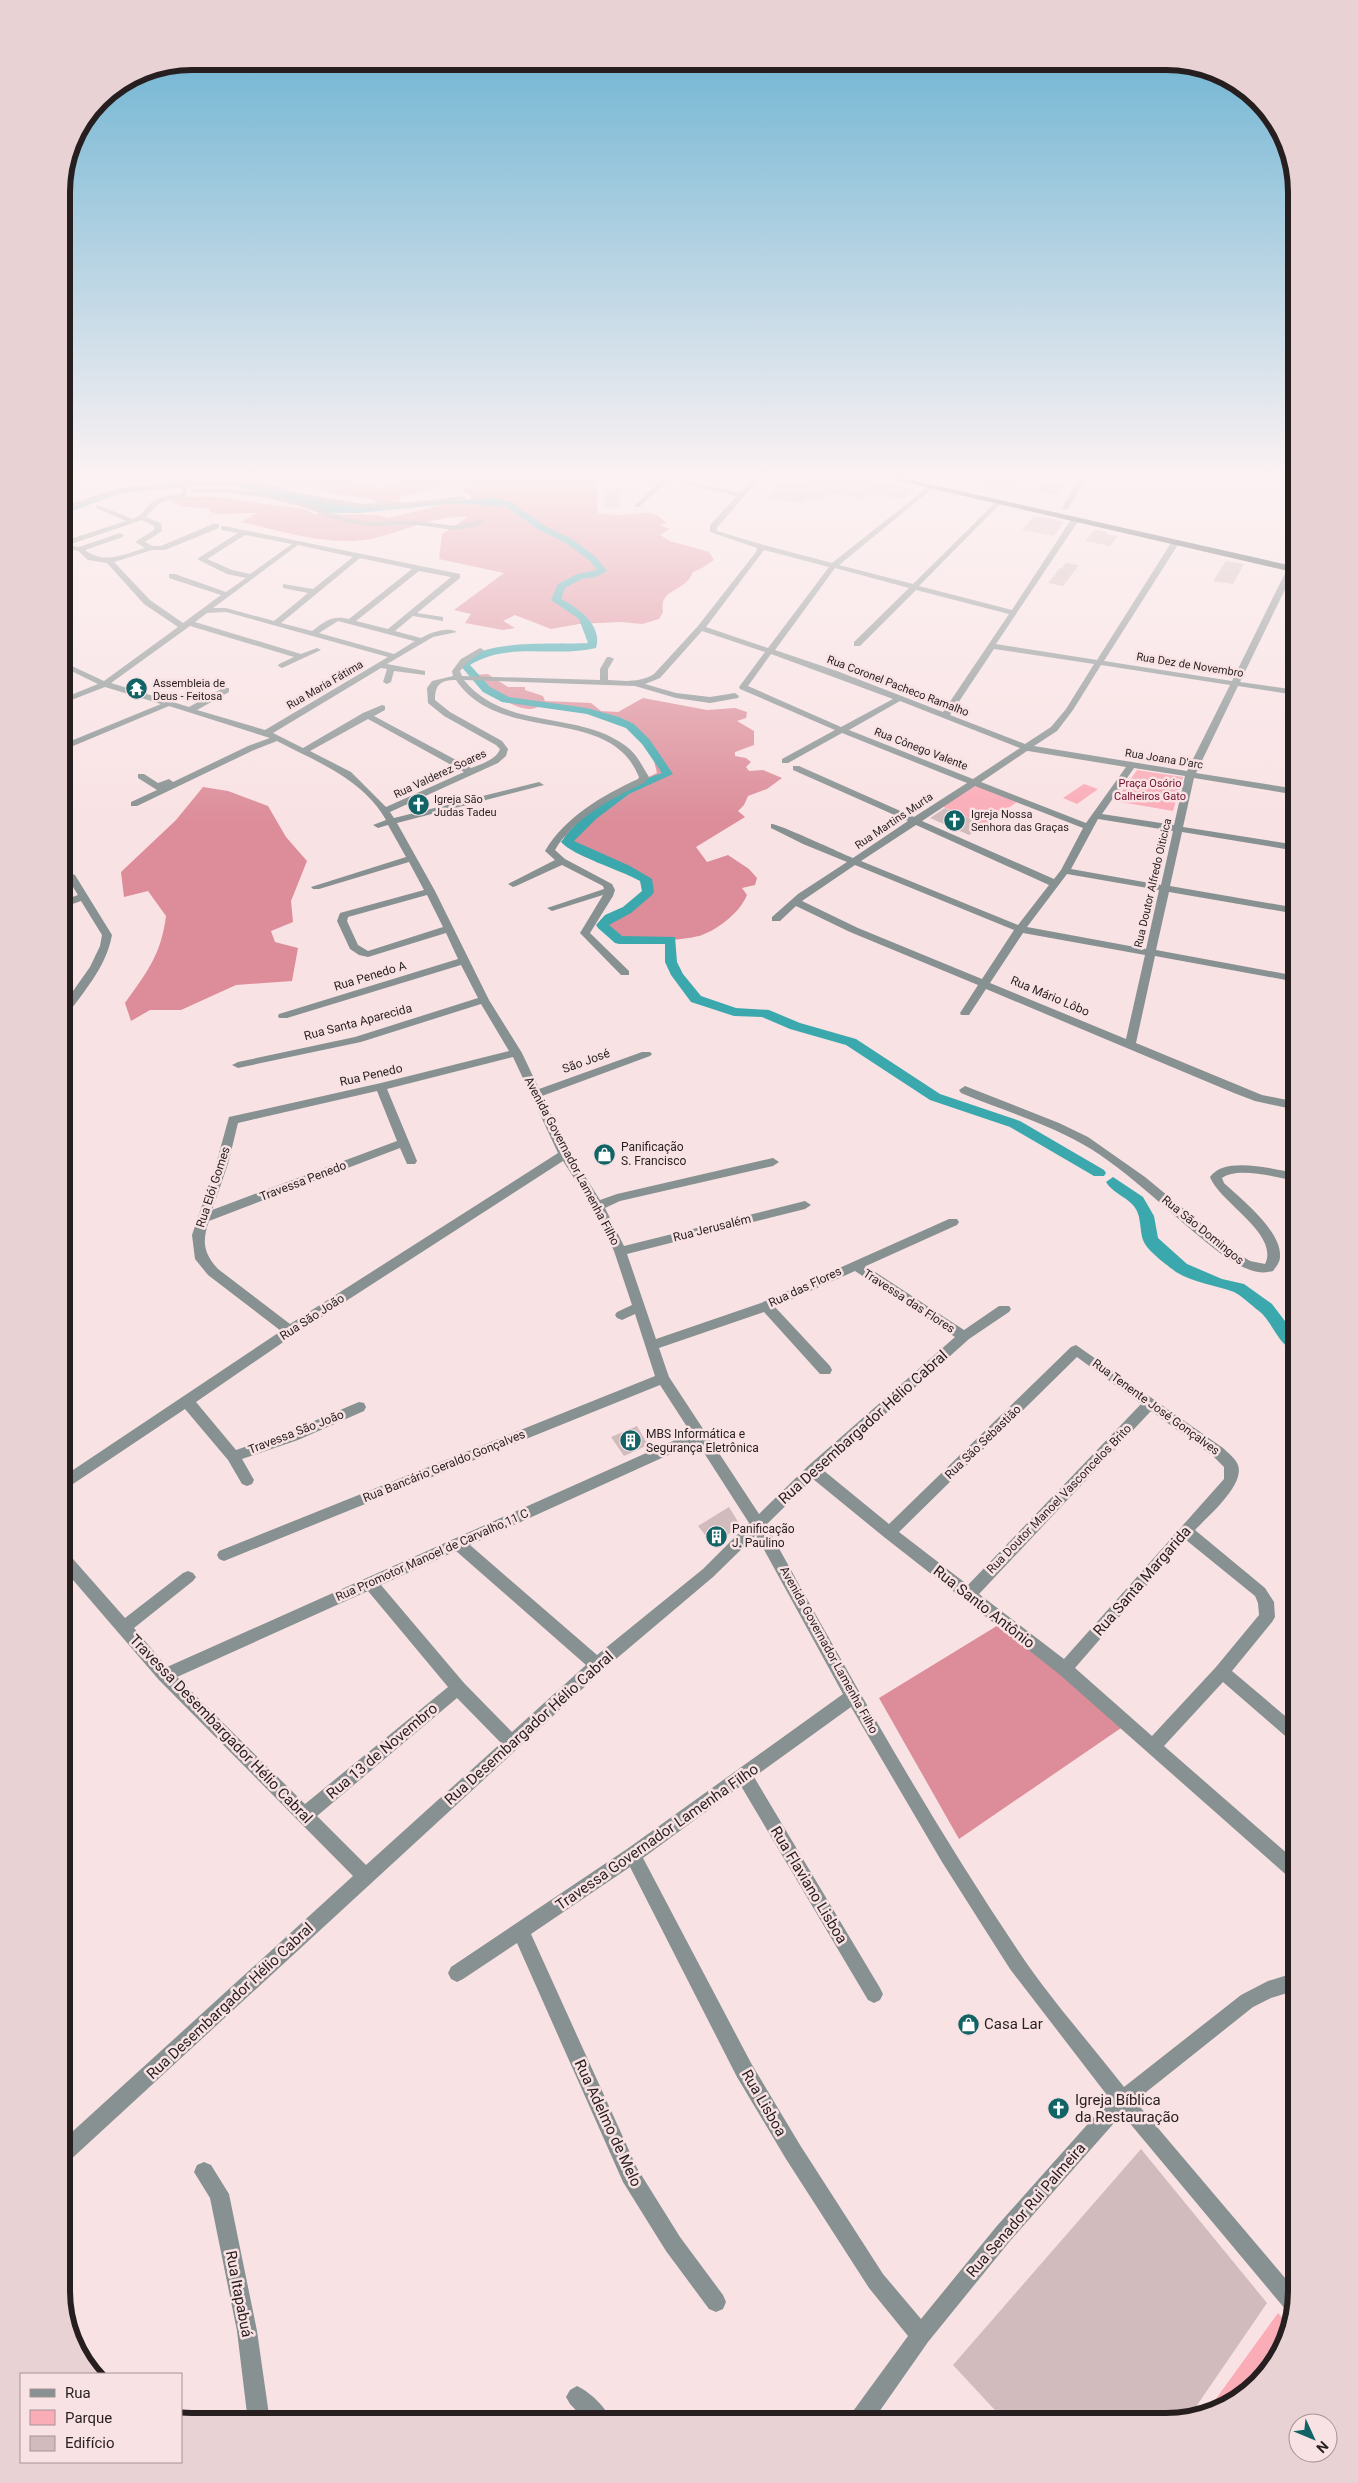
<svg xmlns="http://www.w3.org/2000/svg" width="1358" height="2483" font-family="Roboto,sans-serif">
<style>
.green{fill:#faacb7}
.forest{fill:#dc8d99}
.water{fill:#3ba8ad}
.lines{fill:none;stroke-linecap:round;stroke-linejoin:round}
.canal{fill:#3ba8ad;fill-rule:evenodd}
.building{fill:#d1bbbd}
.minor{fill:#879191;fill-rule:evenodd}
.highway{fill:#1f3334;fill-rule:evenodd}
.labels{text-anchor:middle;dominant-baseline:central;stroke-width:5;stroke-linejoin:round;paint-order:stroke}
.far-street-label{font-size:11px;fill:#261e1f;stroke:#f9e2e4}
.far-poi-label{font-size:11px;fill:#261e1f;stroke:#f9e2e4;text-anchor:start}
.far-park-label{font-size:11px;fill:#6e102c;stroke:#f9e2e4}
.street-label{font-size:12px;fill:#261e1f;stroke:#f9e2e4}
.poi-label{font-size:12px;fill:#261e1f;stroke:#f9e2e4;text-anchor:start}
.near-street-label{font-size:15px;fill:#261e1f;stroke:#f9e2e4}
.near-poi-label{font-size:15px;fill:#261e1f;stroke:#f9e2e4;text-anchor:start}
.rim{fill:none;stroke:#261e1f;stroke-width:6}
</style>
<rect width="100%" height="100%" fill="#f9e2e4"/>
<!-- green -->
<path class="green" d="M987,474L1021,477L1013,490L980,484Z
M1137,770L1183,777L1173,811L1115,801Z
M1084,784L1098,789L1077,804L1063,798Z
M974,785L1017,802L985,824L941,806Z
M1278,2313L1287,2323L1275,2363L1216,2412L1205,2414Z"/>
<!-- forest -->
<path class="forest" d="M212,474H352L355,477L353,482L382,489L410,474H612L598,480L597,513C608,514 619,516 630,514C645,513 654,509 666,523L660,525L670,529L660,535L670,541L709,552L714,560L702,568L693,572C684,594 659,587 663,612L659,619L642,624L621,622L579,624L551,629L515,615L503,621L515,628L503,630L465,623L471,614L454,610L504,573L439,559L442,534L468,517C435,515 406,531 375,538C331,548 284,531 241,522L257,513L219,514L208,511L211,508L184,507L169,501C209,488 260,507 302,508L314,514L379,515L388,518L472,498L469,493H462L464,489L470,486L468,484C445,485 423,492 401,496L398,504H379L372,499L331,493L309,485L243,477L206,478Z
M488,674L508,687H525V690L543,696L545,701L591,703L601,711L618,712L643,698L707,710L735,708L747,712L746,718L737,721L754,731V745L735,752V756L746,758L751,762L746,767L749,771L763,770L782,778L767,789L748,796L744,805L738,811L745,817L696,847L707,862L728,855L749,869L757,878L755,885L742,888L747,895C740,912 720,928 702,935C689,940 630,944 618,939C608,935 604,930 600,920L636,902L647,886L646,882L626,868L583,856L563,843L565,834L636,783L657,773C655,766 654,758 651,751C635,718 575,707 542,706C538,706 535,709 531,709C513,709 492,692 476,683L474,675Z
M203,787L228,791L268,806L286,837L307,861L291,901L293,922L271,931L275,942L298,948L292,981L236,985L181,1010H150L131,1021L125,1003C147,972 161,955 166,916L148,891L124,897L121,872L176,820Z
M1000,1624L1124,1726L959,1839L879,1698Z"/>
<!-- water -->
<path class="water" d="M209,482C239,483 268,486 297,494C314,500 327,507 345,509L476,499L508,504L501,507L459,503L358,513H331L238,486L210,485L122,493L61,515V511L107,493Z"/>
<g class="lines">
<!-- canal -->
<path class="canal" d="M488,497L511,502L545,526L572,539L596,557L607,571L596,577L582,579L565,588L561,599C578,608 603,625 596,648C555,658 508,641 470,665L490,687L509,697L587,708L619,717L634,724L650,740L673,774L629,794L596,819L574,841L630,866L652,879L654,892L652,895L631,913L609,925L622,936L675,937L677,962L683,974L701,996L736,1008L769,1010L800,1023L856,1039L940,1094L1020,1121L1104,1170L1106,1173L1104,1176H1094L1010,1127L930,1100L846,1045L790,1029L762,1017L734,1016L691,1002L671,975L665,962V944H619L615,943L598,928L596,925L605,915L623,907L642,891L640,881C621,870 573,856 561,842C586,808 623,786 662,773L642,744L626,728L587,714L502,702L483,692L459,664C484,638 554,645 588,643L579,619L551,600L558,584L577,574L597,570L590,561L566,543L539,530L505,506L485,502L484,500Z
M307,498L348,505L388,503L392,506C377,517 322,508 304,503L303,501Z
M1113,1177L1143,1197L1154,1216L1158,1238L1187,1264L1222,1279L1244,1284L1272,1304L1297,1337V1352C1278,1346 1273,1322 1259,1311C1251,1305 1242,1296 1234,1292C1215,1285 1194,1283 1176,1272C1167,1265 1147,1251 1143,1240C1139,1227 1142,1214 1132,1204C1124,1196 1112,1192 1106,1182Z"/>
</g>
<!-- building -->
<path class="building" d="M809,474H840L915,489L904,499L870,494L863,499L828,493L821,501L807,499L804,503L767,498L782,482L799,484Z
M1042,480L1065,483L1058,495L1035,491Z
M605,488H621L619,509L603,508Z
M1034,516L1052,519L1064,522L1054,536L1022,530Z
M1094,530L1107,532L1106,534L1118,536L1110,546L1085,541Z
M1226,561L1244,564L1233,584L1213,581Z
M1066,563L1079,565L1063,586L1048,583L1060,568H1062Z
M945,808L985,824L969,835L930,818Z
M637,1426L648,1445L624,1456L611,1437Z
M729,1507L740,1525L714,1546L698,1526Z
M1141,2149L1267,2303L1189,2417L1166,2422H1006L953,2365Z"/>
<g class="lines">
<!-- minor -->
<path class="minor" d="M160,474H169L182,481L189,474H196L189,482L209,480L261,483L299,493L363,504L414,502L465,496V498L463,499C430,504 397,510 363,508C329,506 295,494 262,487C237,483 210,484 185,486L187,488L186,497C163,502 162,498 146,517L161,523L162,531L145,542L153,546H161L213,524H219V528L165,550H152L114,562L150,600L183,623L221,595L169,578V574H175L226,592L246,578L227,574L197,559L238,533L221,530V526H224L460,574V578L417,613L443,617V621L413,616L395,631L421,638C429,633 448,626 457,632L433,637L387,664L425,671V675L394,671L391,682L387,684L383,682L387,669L381,668L273,733L303,748L363,713L382,705L385,706V710L374,716L471,768C481,764 496,760 500,749L496,745L444,716L428,703L427,688L432,681L453,676L452,671L461,659L480,648L484,650L467,663L460,671L462,676L600,680V669L607,657H610L614,659L608,669V680C625,681 639,683 654,674L698,626L756,552L757,548L710,532V525L737,496L693,486L671,478L639,507H635V505L665,476L664,474H674L697,483L740,493L757,474H764L720,524L717,527V531L764,545L832,563L928,487H932V489L839,565L913,584L996,502H1000V504L919,586L1012,610L1072,518H1078L1079,520L996,644L1097,660L1171,543L1178,541L1179,543L1104,661L1232,681L1287,569L1291,567L1295,569L1240,682L1297,690V695L1238,686L1196,773L1297,789V795L1194,778L1183,827L1297,845V851L1182,832L1170,886L1297,908V914L1169,892L1156,950L1297,976V982L1155,956L1136,1043L1262,1095L1297,1102V1110L1255,1101L1234,1093L986,989L969,1015H961L960,1013L978,985L850,932L796,906L780,921H772V917L798,894L847,862L803,844L771,828V824C777,823 841,853 853,858L908,821L793,770V766H799L914,817L967,783L842,733L788,763H782V759L835,730L740,689L739,687L765,652L702,631L660,678L645,684L676,693L710,697L735,693L739,696L738,698L710,703L676,698L635,686L464,680C505,731 579,710 626,746C637,754 642,766 649,777L644,783C612,798 573,819 555,850L565,859L612,884L615,890L613,896L590,933L629,971V975H621L580,933L603,895L552,911L547,908L604,889L603,886L562,865L516,886L513,887L508,884L555,860L545,851C565,817 603,795 638,779L639,777C635,768 630,759 622,752C581,713 494,737 456,680C440,680 435,685 435,700L450,712L502,741L508,749L506,756L498,763L390,812L394,818L539,782L544,785L397,823L435,891L489,1000L522,1053L539,1089L642,1052H650L652,1054L650,1056L542,1096L571,1154L600,1200L617,1194L773,1158L779,1162L773,1166L620,1201L605,1208L624,1246L805,1201L811,1205L805,1209L627,1254L656,1339L761,1303L949,1219H957L959,1222L957,1225L866,1266L964,1330L999,1306H1009L1011,1309L1009,1312L969,1339L823,1470L889,1524L1071,1347L1076,1345L1223,1448C1227,1452 1234,1457 1237,1463C1248,1483 1207,1517 1195,1530L1265,1588L1274,1602L1275,1617L1272,1622L1232,1671L1297,1726V1743L1291,1741L1223,1682L1164,1746L1297,1862V1881L1291,1879L1059,1674L884,1537L813,1479L766,1525C847,1671 928,1817 1021,1955C1052,2001 1090,2043 1124,2087L1241,1995L1268,1981L1297,1972V1990L1271,1998L1253,2007L1135,2101L1297,2292L1290,2312L1286,2310L1122,2114L1010,2241L928,2342L872,2422H848L851,2414L908,2336L869,2288L786,2159L737,2077L630,1867L531,1934L637,2168L680,2237L723,2295L726,2302L723,2309L716,2312L709,2309L666,2251L623,2182L517,1943L463,1979L457,1982L451,1979L448,1973L451,1967L627,1849L843,1694L756,1535L713,1577L603,1670L68,2162L61,2165V2142L353,1876L159,1680L61,1566V1549L66,1551L125,1618L183,1573L188,1571L193,1573L196,1577L193,1581L134,1628L167,1667L691,1433L660,1385L229,1559L224,1561L219,1559L217,1555L219,1551L655,1376L635,1314L622,1320L617,1318L615,1315L617,1312L632,1305L614,1251L592,1206L563,1161L295,1334L196,1402L236,1450L288,1432L359,1402L364,1403L366,1407L364,1411L298,1440L242,1459L254,1480L252,1484L247,1486L242,1484L228,1460L185,1409L61,1492V1478L281,1331L208,1275L195,1259L192,1235L216,1164L229,1117L381,1083L509,1051L481,1004L361,1042L238,1068L232,1065L238,1062L355,1037L478,998L461,965L287,1018H279L278,1016L279,1014L458,959L446,933L368,957L359,955L350,949L337,921L340,913L424,890L409,862L319,889H313L311,887L406,857L388,825L378,828L373,825L386,820C363,779 317,762 277,741L254,750L137,806H131V802L157,790L138,778V774H144L158,783L169,779L173,782L248,746L270,738L169,706L61,751V745L161,704L105,687L61,704V699L98,684L61,666V661L104,681L178,627L144,604L107,563L88,560L78,551L61,548V542L126,521L96,508V506H100L133,519C143,515 145,508 152,502C159,495 171,496 181,494L182,486L120,492L61,512V507L119,488L176,483ZM142,520L154,526V530L135,542L145,548C125,554 104,565 85,550L123,537L124,535L120,533L79,547L68,545ZM245,535L292,544L250,574L232,570L207,559ZM298,545L353,557L313,589L283,584V588L308,593L274,621L226,608H213ZM764,550L829,567L768,648L706,627ZM360,558L412,569L349,619C331,615 326,621 312,631L281,623ZM835,568L909,588L854,642V646H860L916,590L1009,614L943,712L837,671L775,650ZM419,571L451,577L388,629L356,621ZM226,612L388,657L265,730L197,710L229,692V688H223L189,707L111,683L190,626L294,657L279,664L278,666L282,668L321,650L317,648L301,654L195,622L207,613ZM338,621L414,641H415L394,654L319,633ZM994,649L1094,664L1066,709L1051,727L1025,744L950,715ZM771,654L893,699L841,727L748,686ZM1101,665L1230,685L1187,771L1034,746L1057,731L1073,710ZM900,701L1020,748L973,779L849,730ZM368,719L464,772L386,807L351,772L310,751ZM1027,751H1028L1126,767L1086,823L981,782ZM1134,768L1185,776L1174,825L1102,814ZM975,786L1083,828L1061,870L1054,879L922,821ZM1098,819L1173,831L1161,885L1071,869ZM916,825L1049,885L1018,925L861,861ZM855,865L1014,930L982,979L858,928L802,901ZM1067,874L1159,890L1146,949L1027,927ZM427,895L443,927L368,951L358,945L347,921L348,917ZM1023,933L1145,955L1126,1039L990,983ZM513,1057L558,1153L290,1324L218,1269C203,1253 202,1241 209,1221L400,1148L407,1164H415L417,1161L387,1089ZM377,1091L397,1141L212,1210L228,1164L238,1123ZM855,1271L955,1337L808,1466L759,1514L669,1377L659,1348L764,1312L820,1374H830L832,1370L830,1366L775,1307ZM1077,1357L1141,1404L968,1585L899,1532ZM1151,1411L1213,1456L1224,1467V1479L1064,1659L979,1594ZM697,1442L749,1523L703,1569L597,1655L470,1545ZM1186,1540L1255,1596L1258,1603L1259,1615L1216,1667L1152,1736L1075,1668ZM456,1551L586,1665L512,1732L464,1683L381,1585ZM368,1591L448,1687L305,1804L177,1677ZM457,1698L501,1743L366,1865L317,1816ZM851,1707L942,1862L1010,1969L1110,2099L996,2227L921,2319L883,2274L800,2145L751,2063L643,1858L741,1786L868,2000L874,2003L880,2000L883,1994L880,1988L754,1777Z
M1081,474H1088L1068,509H1064L1062,508Z
M192,489H231L268,493L305,503L345,518L366,522L417,521L455,526L480,520L484,522L473,527L455,530L417,525L366,526L340,521L300,506L268,498L231,493L190,492L189,491Z
M61,870L75,875L112,935C106,968 83,992 65,1018L61,1019V1008L90,967L100,946L102,935L81,901L61,908V901L78,895L68,879L61,876Z
M965,1086L1059,1123L1088,1137L1145,1177L1237,1253L1250,1261L1265,1264C1280,1234 1219,1202 1210,1177C1225,1155 1275,1170 1297,1173V1181C1278,1178 1238,1166 1222,1178L1224,1183C1241,1199 1282,1231 1280,1257C1280,1262 1276,1267 1273,1271C1257,1276 1242,1267 1228,1259C1180,1224 1141,1181 1091,1149C1050,1124 1004,1111 961,1093L959,1090Z
M204,2162L211,2165L229,2194L257,2331L270,2422H248L237,2331L210,2198L194,2172L197,2165Z
M577,2386C590,2392 607,2408 612,2422H587L570,2404L566,2397L570,2390Z"/>
<!-- highway -->
<path class="highway" d="M869,474H885L1297,567V573Z"/>
</g>
<!-- sky -->
<linearGradient id="sky" x2="0" y2="1"><stop stop-color="#63afd0"/><stop offset="0.58" stop-color="#fcf2f3"/><stop offset="1" stop-color="#fcf2f3" stop-opacity="0"/></linearGradient>
<rect width="1358" height="822" fill="url(#sky)"/>
<!-- icons -->
<defs>
<symbol id="temple-disc" viewBox="-11 -11 22 22"><circle r="9.5" fill="#126366" stroke="#f9e2e4"/><path d="M0-6L5-2H3V0L6.5 2.5H4V6H1.5V3h-3V6H-4V2.5H-6.5L-3 0V-2H-5Z" fill="#fff"/></symbol>
<symbol id="church-disc" viewBox="-11 -11 22 22"><circle r="9.5" fill="#126366" stroke="#f9e2e4"/><path d="M-1.2-6h2.4v3.5h3.3v2.4h-3.3V6h-2.4V-.1h-3.3v-2.4h3.3Z" fill="#fff"/></symbol>
<symbol id="shop-disc" viewBox="-11 -11 22 22"><circle r="9.5" fill="#126366" stroke="#f9e2e4"/><path d="M-5-2.5h2.3a2.7 3.5 0 0 1 5.4 0H5L5.5 6h-11ZM-1.5-2.5h3a1.5 2.3 0 0 0-3 0Z" fill="#fff"/></symbol>
<symbol id="building-disc" viewBox="-11 -11 22 22"><circle r="9.5" fill="#126366" stroke="#f9e2e4"/><path d="M-4-6H4V6H1V3H-1V6H-4ZM-2.5-4.3h1.7v1.8h-1.7ZM.8-4.3h1.7v1.8H.8ZM-2.5-1h1.7V.8h-1.7ZM.8-1h1.7V.8H.8Z" fill="#fff"/></symbol>
</defs>
<g fill-rule="evenodd">
<use href="#temple-disc" x="124" y="676" width="25" height="25"/>
<use href="#church-disc" x="406" y="792" width="25" height="25"/>
<use href="#church-disc" x="942" y="808" width="25" height="25"/>
<use href="#shop-disc" x="592" y="1142" width="25" height="25"/>
<use href="#building-disc" x="618" y="1428" width="25" height="25"/>
<use href="#building-disc" x="704" y="1524" width="25" height="25"/>
<use href="#shop-disc" x="956" y="2012" width="25" height="25"/>
<use href="#church-disc" x="1046" y="2096" width="25" height="25"/>
</g>
<g class="labels">
<!-- far-street labels -->
<g class="far-street-label">
<text transform="translate(1190 665) rotate(9)">Rua Dez de Novembro</text>
<text transform="translate(325 685) rotate(-30)">Rua Maria Fátima</text>
<text transform="translate(898 686) rotate(21)">Rua Coronel Pacheco Ramalho</text>
<text transform="translate(921 749) rotate(21)">Rua Cônego Valente</text>
<text transform="translate(1164 759) rotate(9)">Rua Joana D'arc</text>
<text transform="translate(440 774) rotate(-25)">Rua Valderez Soares</text>
<text transform="translate(894 821) rotate(-34)">Rua Martins Murta</text>
<text transform="translate(1153 883) rotate(-77)">Rua Doutor Alfredo Oiticica</text>
</g>
<!-- far-poi labels -->
<g class="far-poi-label">
<text x="153" y="683">Assembleia de<tspan x="153" dy="13">Deus - Feitosa</tspan></text>
<text x="434" y="799">Igreja São<tspan x="434" dy="13">Judas Tadeu</tspan></text>
<text x="971" y="814">Igreja Nossa<tspan x="971" dy="13">Senhora das Graças</tspan></text>
</g>
<!-- far-park labels -->
<g class="far-park-label">
<text x="1150" y="783">Praça Osório<tspan x="1150" dy="13">Calheiros Gato</tspan></text>
</g>
<!-- street labels -->
<g class="street-label">
<text transform="translate(370 976) rotate(-17)">Rua Penedo A</text>
<text transform="translate(1050 996) rotate(23)">Rua Mário Lôbo</text>
<text transform="translate(358 1022) rotate(-15)">Rua Santa Aparecida</text>
<text transform="translate(586 1061) rotate(-20)">São José</text>
<text transform="translate(371 1075) rotate(-13)">Rua Penedo</text>
<text transform="translate(572 1161) rotate(62)">Avenida Governador Lamenha Filho</text>
<text transform="translate(303 1181) rotate(-21)">Travessa Penedo</text>
<text transform="translate(213 1187) rotate(-72)">Rua Elói Gomes</text>
<text transform="translate(712 1228) rotate(-14)">Rua Jerusalém</text>
<text transform="translate(1203 1230) rotate(39)">Rua São Domingos</text>
<text transform="translate(805 1287) rotate(-25)">Rua das Flores</text>
<text transform="translate(909 1301) rotate(33)">Travessa das Flores</text>
<text transform="translate(312 1317) rotate(-33)">Rua São João</text>
<text transform="translate(1156 1407) rotate(36)">Rua Tenente José Gonçalves</text>
<text transform="translate(296 1432) rotate(-21)">Travessa São João</text>
<text transform="translate(983 1442) rotate(-44)">Rua São Sebastião</text>
<text transform="translate(444 1466) rotate(-22)">Rua Bancário Geraldo Gonçalves</text>
<text transform="translate(1059 1499) rotate(-46)">Rua Doutor Manoel Vasconcelos Brito</text>
<text transform="translate(432 1555) rotate(-24)">Rua Promotor Manoel de Carvalho,11 C</text>
<text transform="translate(829 1650) rotate(61)">Avenida Governador Lamenha Filho</text>
</g>
<!-- poi labels -->
<g class="poi-label">
<text x="621" y="1147">Panificação<tspan x="621" dy="14">S. Francisco</tspan></text>
<text x="646" y="1434">MBS Informática e<tspan x="646" dy="14">Segurança Eletrônica</tspan></text>
<text x="732" y="1529">Panificação<tspan x="732" dy="14">J. Paulino</tspan></text>
</g>
<!-- near-street labels -->
<g class="near-street-label">
<text transform="translate(863 1427) rotate(-42)">Rua Desembargador Hélio Cabral</text>
<text transform="translate(1142 1581) rotate(-49)">Rua Santa Margarida</text>
<text transform="translate(984 1607) rotate(38)">Rua Santo Antônio</text>
<text transform="translate(529 1728) rotate(-42)">Rua Desembargador Hélio Cabral</text>
<text transform="translate(221 1729) rotate(46)">Travessa Desembargador Hélio Cabral</text>
<text transform="translate(382 1751) rotate(-40)">Rua 13 de Novembro</text>
<text transform="translate(657 1837) rotate(-35)">Travessa Governador Lamenha Filho</text>
<text transform="translate(809 1885) rotate(59)">Rua Flaviano Lisboa</text>
<text transform="translate(230 2001) rotate(-43)">Rua Desembargador Hélio Cabral</text>
<text transform="translate(764 2103) rotate(60)">Rua Lisboa</text>
<text transform="translate(608 2123) rotate(65)">Rua Adelmo de Melo</text>
<text transform="translate(1026 2210) rotate(-49)">Rua Senador Rui Palmeira</text>
<text transform="translate(239 2294) rotate(79)">Rua Itapabuá</text>
</g>
<!-- near-poi labels -->
<g class="near-poi-label">
<text x="984" y="2024">Casa Lar</text>
<text x="1075" y="2100">Igreja Bíblica<tspan x="1075" dy="17">da Restauração</tspan></text>
</g>
</g>
<!-- crop -->
<path d="M0 0H1358V2483H0ZM192 70H1166A122 122 0 0 1 1288 192V2291A122 122 0 0 1 1166 2413H192A122 122 0 0 1 70 2291V192A122 122 0 0 1 192 70Z" fill="#e8d2d4" fill-rule="evenodd"/>
<path class="rim" d="M192 70H1166A122 122 0 0 1 1288 192V2291A122 122 0 0 1 1166 2413H192A122 122 0 0 1 70 2291V192A122 122 0 0 1 192 70Z"/>
<!-- legend -->
<rect x="20" y="2373" width="162" height="90" fill="#f9e2e4" stroke="#a59495"/>
<rect x="30" y="2389" width="25" height="8" fill="#879191" stroke="#a59495"/>
<text x="65" y="2398" font-size="15" fill="#261e1f">Rua</text>
<rect x="30" y="2410" width="25" height="15" fill="#faacb7" stroke="#a59495"/>
<text x="65" y="2423" font-size="15" fill="#261e1f">Parque</text>
<rect x="30" y="2436" width="25" height="15" fill="#d1bbbd" stroke="#a59495"/>
<text x="65" y="2448" font-size="15" fill="#261e1f">Edifício</text>
<!-- north arrow -->
<g transform="translate(1313 2438) rotate(134)"><circle r="24" fill="#f9e2e4" stroke="#a59495"/>
<path d="M0-4L9 19L0 12L-9 19Z" fill="#126366"/>
<text y="-8" font-size="14" font-weight="bold" text-anchor="middle" fill="#261e1f">N</text>
</g>
</svg>
